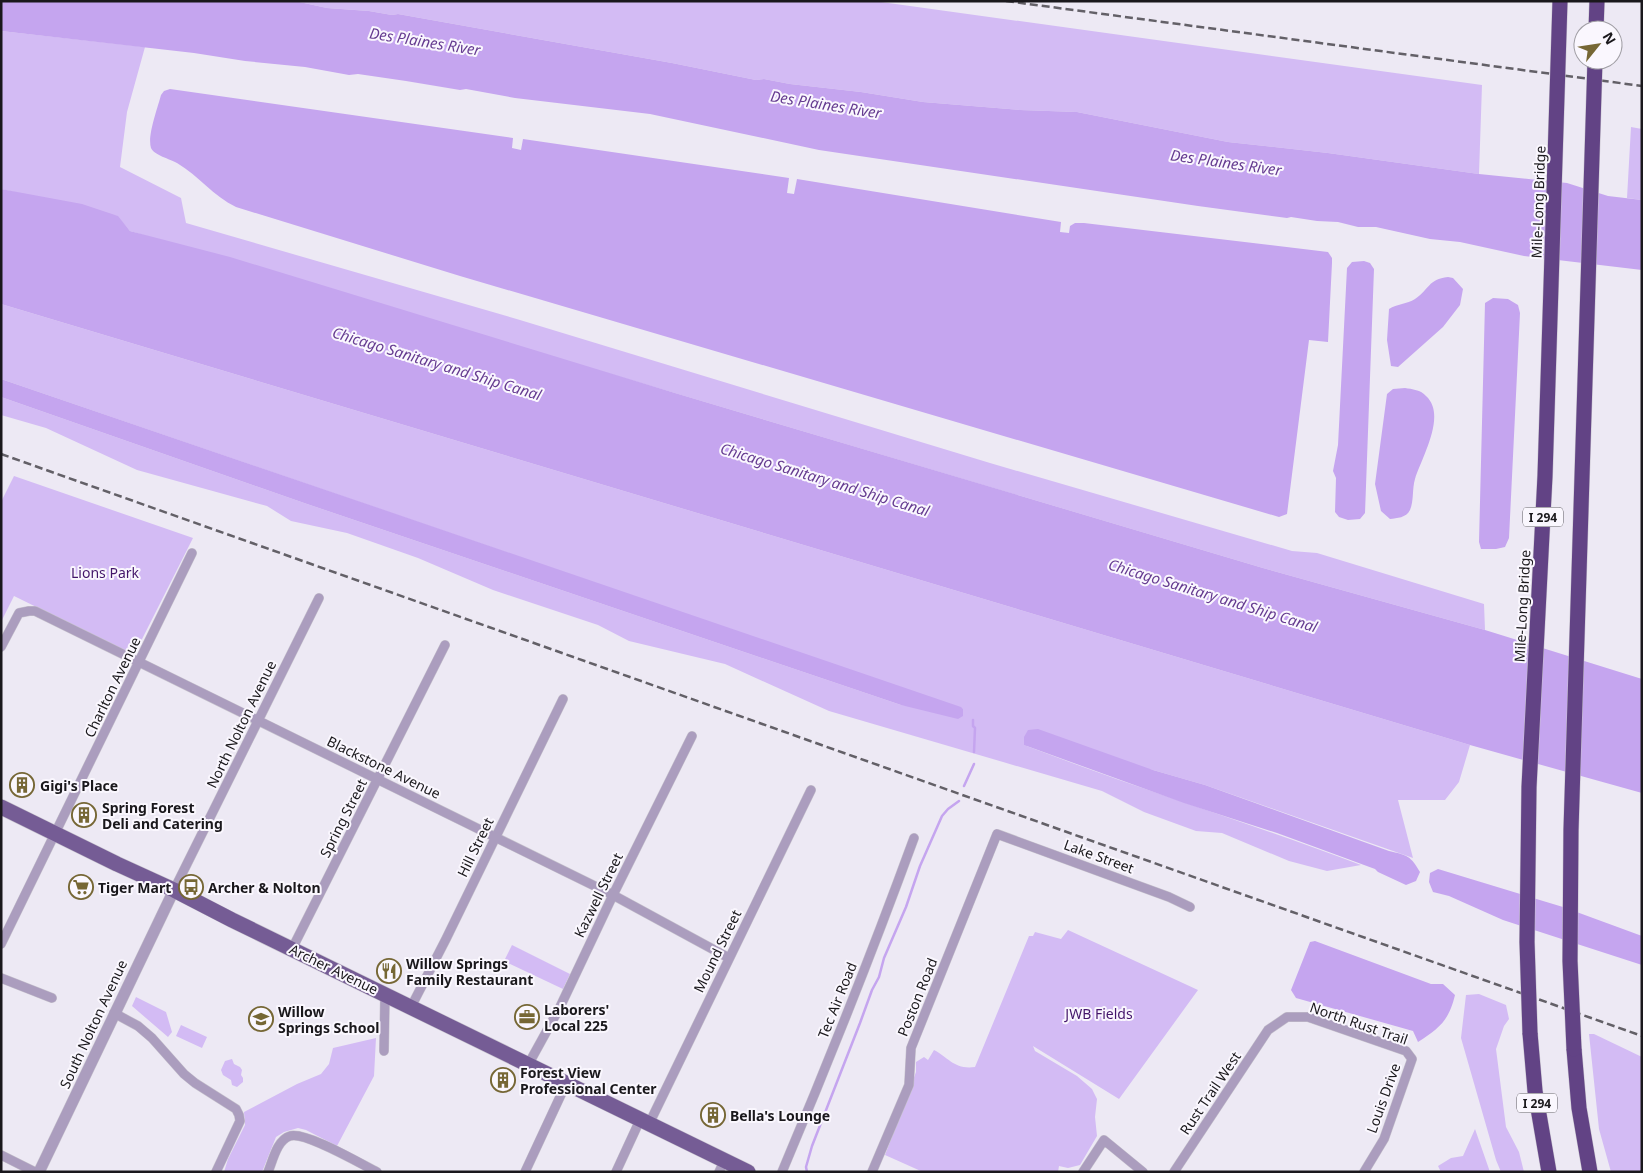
<svg xmlns="http://www.w3.org/2000/svg" width="1643" height="1173" font-family="'Noto Sans',sans-serif">
<style>
.green{fill:#d3bbf4}
.water{fill:#c5a5ef}
.lines{fill:none;stroke-linecap:round;stroke-linejoin:round}
.stream{stroke:#c5a5ef;stroke-width:2.5}
.minor-casing{stroke:#c7c3cd;stroke-width:10}
.tertiary-casing{stroke:#c7c3cd;stroke-width:12}
.primary-casing{stroke:#c7c3cd;stroke-width:16}
.motorway-casing{stroke:#c7c3cd;stroke-width:16}
.minor{stroke:#ab9dbe;stroke-width:9}
.tertiary{stroke:#ab9dbe;stroke-width:11}
.primary{stroke:#755c95;stroke-width:15}
.motorway{stroke:#624385;stroke-width:15}
.rail{stroke:#636067;stroke-width:2.5;stroke-dasharray:8 4;stroke-linecap:butt}
.motorway-bridge-casing{stroke:#c7c3cd;stroke-width:16;stroke-linecap:butt}
.motorway-bridge{stroke:#624385;stroke-width:15}
.labels{text-anchor:middle;dominant-baseline:central;stroke-width:4;stroke-linejoin:round;paint-order:stroke}
.shield{fill:#faf7fe;stroke:#5d5b60;stroke-width:1}
.shield-label{font-size:12px;font-weight:bold;fill:#1a181c}
.street-label{font-size:14px;fill:#1a181c;stroke:#faf7fe}
.park-label{font-size:14px;fill:#43156a;stroke:#faf7fe}
.poi-label{font-size:14px;font-weight:bold;fill:#1a181c;stroke:#faf7fe;text-anchor:start}
.water-label{font-size:15px;font-style:italic;fill:#653b90;stroke:#faf7fe}
</style>
<rect width="100%" height="100%" fill="#ede9f4"/>
<!-- green -->
<path class="green" d="M295,1H874L1482,85L1479,174L1328,153L1228,142L1077,112L1020,110L923,102L861,92L790,84L764,79L756,80L672,63L398,14L392,15L369,11L327,8Z
M1,31L145,47L127,112L120,167L181,198L186,223L520,320L990,463L1292,551L1317,553L1484,604L1485,630L1263,568L130,231L117,216L1,189Z
M1631,127L1642,129V200L1627,198Z
M1,304L1470,745L1459,782L1445,800H1398L1413,858L1205,785L1153,770L1024,745C1136,788 1250,823 1361,865L1327,871L1289,861L1222,833L1196,831L1144,812L1102,791L829,711L725,664L629,641L598,625L493,590L418,558L347,533L291,521L267,506L137,470L46,428L1,415V397L307,504L901,705L963,709L1,379Z
M14,476L193,538L134,655L14,596L1,622V502Z
M1068,930L1198,990L1119,1099L1033,1046L1035,1051L1077,1076L1092,1089L1097,1099L1095,1117L1097,1136L1080,1165L1068,1168L1059,1166L1058,1172H923L885,1155L916,1072V1062L924,1057L928,1060L934,1050C949,1058 955,1070 975,1067L1029,936H1033L1035,932L1061,939Z
M512,945L570,974L563,989L504,961Z
M1479,994L1506,1005L1509,1019L1504,1026L1496,1049L1506,1127L1519,1152L1524,1172H1501L1496,1160L1461,1038L1466,995Z
M136,997L166,1012L172,1032L168,1037L132,1006Z
M181,1025L207,1037L202,1048L176,1036Z
M1589,1034H1594L1642,1057V1172H1611L1599,1129Z
M376,1038L374,1076L337,1146L306,1130L298,1128L284,1132L276,1137L262,1172H224L228,1159L245,1125L244,1112L297,1084L321,1074L329,1064L333,1048Z
M232,1059L234,1064L240,1067L242,1070L241,1075L243,1078V1082L237,1087L232,1085L231,1080L223,1075L221,1070L225,1061Z
M1475,1129L1490,1172H1441L1438,1166L1451,1158L1463,1156Z"/>
<!-- water -->
<path class="water" d="M1,1H295L327,8L369,11L392,15L398,14L672,63L756,80L764,79L790,84L861,92L923,102L1020,110L1077,112L1228,142L1328,153L1479,174L1567,183L1608,196L1642,200V270L1524,256L1460,242L1430,239L1376,227H1358L1338,222L1317,221L1291,217L1287,218L1198,206L819,150L650,114L515,98L466,89L460,90L406,81L358,74L349,75L305,67L245,61L194,53L1,31Z
M170,89L513,138L512,148L521,150L523,139L789,178L787,193L794,194L797,179L1061,222L1060,232L1069,233L1070,226L1075,223H1084L1328,252L1332,258V263L1328,342L1309,340L1287,514L1279,517L460,276L236,207C213,196 199,176 177,163C170,159 154,155 151,148C147,136 158,107 161,95L164,91Z
M1,189L82,204L118,216L130,231L230,257L675,393L1263,568L1485,630L1642,679V793L1470,745L1,304Z
M1364,261L1370,263L1374,269L1365,513L1360,519L1348,520L1339,517L1335,512L1336,478L1333,471L1338,445L1347,268L1352,262Z
M1448,277L1453,278L1463,289L1460,305L1443,327L1398,367L1391,366L1387,340L1389,309C1397,304 1407,304 1415,299C1429,290 1428,279 1448,277Z
M1493,298L1508,299L1518,305L1520,313L1509,538L1505,547L1496,549H1481L1479,542L1485,303Z
M1,379L961,707L963,709V716L958,719L901,705L307,504L1,397Z
M1405,388C1412,389 1421,390 1426,396C1447,415 1422,457 1415,479C1412,489 1414,501 1410,510C1406,518 1397,518 1390,519L1381,511L1375,484L1387,394L1393,389Z
M1038,729L1153,770L1205,785L1389,851C1407,855 1411,856 1420,872L1416,881L1406,885L1378,872L1375,869L1277,833L1184,803L1024,745V737L1028,730Z
M1438,869L1563,907L1642,936V965L1503,920L1449,896L1433,892L1429,882L1430,873Z
M1315,941L1431,984H1443L1455,995C1449,1020 1440,1028 1418,1042L1413,1031L1296,998L1291,990L1310,942Z"/>
<g class="lines">
<!-- stream -->
<path class="stream" d="M973,720V726L975,728L974,752
M964,786L974,764
M807,1172L806,1167L812,1146L860,1023L872,990L879,977L884,958L906,907L920,866L942,816L948,809L959,801"/>
<defs>
<path id="minor" d="M1,647L19,613L29,611H35L613,895L729,958
M174,890L319,598
M1,944L192,553
M292,949L445,645
M1,978L52,998
M411,1007L446,939L563,699
M114,1013L138,1026L152,1038L184,1074L195,1083L236,1109L239,1115L240,1121L216,1172
M384,1051L385,994
M528,1065L560,1007L613,895L692,736
M649,1124L811,790
M1,1155L35,1172
M268,1172C273,1160 277,1140 290,1136C305,1131 361,1164 377,1172
M525,1172L566,1084
M616,1172L640,1120
M719,1172L724,1161
M782,1172C829,1061 873,950 914,838
M872,1172L909,1085L911,1048L997,834L1169,897L1190,907
M1083,1172L1104,1140L1143,1172
M1174,1172L1268,1030L1287,1017H1308L1406,1051L1412,1059L1384,1139L1364,1172"/>
<path id="tertiary" d="M39,1172L174,890"/>
<path id="primary" d="M1,807L117,864L174,890L232,920L748,1172"/>
<path id="motorway" d="M1596,30L1597,1
M1530,1033L1535,1091L1549,1172
M1574,1049L1579,1108L1590,1172"/>
</defs>
<!-- minor casing -->
<use href="#minor" class="minor-casing"/>
<!-- tertiary casing -->
<use href="#tertiary" class="tertiary-casing"/>
<!-- primary casing -->
<use href="#primary" class="primary-casing"/>
<!-- motorway casing -->
<use href="#motorway" class="motorway-casing"/>
<!-- minor -->
<use href="#minor" class="minor"/>
<!-- tertiary -->
<use href="#tertiary" class="tertiary"/>
<!-- primary -->
<use href="#primary" class="primary"/>
<!-- motorway -->
<use href="#motorway" class="motorway"/>
<!-- rail -->
<path class="rail" d="M1006,1L1642,86
M1,454L1642,1036"/>
<defs>
<path id="motorway-bridge" d="M1530,1033L1527,942L1529,787L1545,476L1560,1
M1574,1049L1570,961L1571,830L1595,60"/>
</defs>
<!-- motorway-bridge casing -->
<use href="#motorway-bridge" class="motorway-bridge-casing"/>
<!-- motorway-bridge -->
<use href="#motorway-bridge" class="motorway-bridge"/>
</g>
<!-- icons -->
<defs>
<symbol id="building-ring" viewBox="-11 -11 22 22"><circle r="9.5" fill="#faf7fe" stroke="#766735" stroke-width="1.5"/><path d="M-4-6H4V6H1V3H-1V6H-4ZM-2.5-4.3h1.7v1.8h-1.7ZM.8-4.3h1.7v1.8H.8ZM-2.5-1h1.7V.8h-1.7ZM.8-1h1.7V.8H.8Z" fill="#766735"/></symbol>
<symbol id="supermarket-ring" viewBox="-11 -11 22 22"><circle r="9.5" fill="#faf7fe" stroke="#766735" stroke-width="1.5"/><path d="M-6-5.5h2.5l.6 2H6L4.5 2H-2.5L-4.4-4H-6ZM-1.5 3.2a1.3 1.3 0 1 0 .1 0ZM3 3.2a1.3 1.3 0 1 0 .1 0Z" fill="#766735"/></symbol>
<symbol id="bus-ring" viewBox="-11 -11 22 22"><circle r="9.5" fill="#faf7fe" stroke="#766735" stroke-width="1.5"/><path d="M-5-6H5V4H4V6H2V4H-2V6H-4V4H-5ZM-3.5-4V0h7V-4ZM-3.5 1.2v1.5H-2V1.2ZM2 1.2v1.5H3.5V1.2Z" fill="#766735"/></symbol>
<symbol id="restaurant-ring" viewBox="-11 -11 22 22"><circle r="9.5" fill="#faf7fe" stroke="#766735" stroke-width="1.5"/><path d="M-5-6h1v4h1v-4h1v4h1v-4h1v5L-1.5 .5V6h-2V.5L-5-1ZM5-6V6H3V1.5H1.5Q1.5-4 5-6Z" fill="#766735"/></symbol>
<symbol id="office-ring" viewBox="-11 -11 22 22"><circle r="9.5" fill="#faf7fe" stroke="#766735" stroke-width="1.5"/><path d="M-6-3h4V-5.5h4V-3h4V5H-6ZM-1-4.5V-3h2v-1.5ZM-6 0V1H6V0Z" fill="#766735"/></symbol>
<symbol id="school-ring" viewBox="-11 -11 22 22"><circle r="9.5" fill="#faf7fe" stroke="#766735" stroke-width="1.5"/><path d="M0-5L7-2L0 1L-7-2ZM-4 1L0 2.5L4 1V4Q0 6-4 4Z" fill="#766735"/></symbol>
</defs>
<g fill-rule="evenodd">
<use href="#building-ring" x="8" y="771" width="28" height="28"/>
<use href="#building-ring" x="70" y="801" width="28" height="28"/>
<use href="#supermarket-ring" x="67" y="873" width="28" height="28"/>
<use href="#bus-ring" x="177" y="873" width="28" height="28"/>
<use href="#restaurant-ring" x="375" y="957" width="28" height="28"/>
<use href="#office-ring" x="513" y="1003" width="28" height="28"/>
<use href="#school-ring" x="247" y="1005" width="28" height="28"/>
<use href="#building-ring" x="489" y="1066" width="28" height="28"/>
<use href="#building-ring" x="699" y="1101" width="28" height="28"/>
</g>
<g class="labels">
<!-- shield labels -->
<g class="shield">
<rect x="1523" y="507.5" width="40" height="19" rx="4"/>
<rect x="1517" y="1093.5" width="40" height="19" rx="4"/>
</g>
<g class="shield-label">
<text x="1543" y="517">I 294</text>
<text x="1537" y="1103">I 294</text>
</g>
<!-- street labels -->
<g class="street-label">
<text transform="translate(1538 202) rotate(-88)">Mile-Long Bridge</text>
<text transform="translate(1522 606) rotate(-87)">Mile-Long Bridge</text>
<text transform="translate(112 687) rotate(-64)">Charlton Avenue</text>
<text transform="translate(241 724) rotate(-64)">North Nolton Avenue</text>
<text transform="translate(384 767) rotate(26)">Blackstone Avenue</text>
<text transform="translate(343 818) rotate(-63)">Spring Street</text>
<text transform="translate(475 847) rotate(-64)">Hill Street</text>
<text transform="translate(1099 856) rotate(20)">Lake Street</text>
<text transform="translate(598 895) rotate(-64)">Kazwell Street</text>
<text transform="translate(717 951) rotate(-64)">Mound Street</text>
<text transform="translate(334 969) rotate(26)">Archer Avenue</text>
<text transform="translate(917 997) rotate(-68)">Poston Road</text>
<text transform="translate(837 1000) rotate(-68)">Tec Air Road</text>
<text transform="translate(1359 1023) rotate(19)">North Rust Trail</text>
<text transform="translate(93 1024) rotate(-65)">South Nolton Avenue</text>
<text transform="translate(1210 1093) rotate(-56)">Rust Trail West</text>
<text transform="translate(1383 1098) rotate(-70)">Louis Drive</text>
</g>
<!-- park labels -->
<g class="park-label">
<text x="105" y="572">Lions Park</text>
<text x="1099" y="1013">JWB Fields</text>
</g>
<!-- poi labels -->
<g class="poi-label">
<text x="40" y="785">Gigi's Place</text>
<text x="102" y="807">Spring Forest<tspan x="102" dy="16">Deli and Catering</tspan></text>
<text x="98" y="887">Tiger Mart</text>
<text x="208" y="887">Archer &amp; Nolton</text>
<text x="406" y="963">Willow Springs<tspan x="406" dy="16">Family Restaurant</tspan></text>
<text x="544" y="1009">Laborers'<tspan x="544" dy="16">Local 225</tspan></text>
<text x="278" y="1011">Willow<tspan x="278" dy="16">Springs School</tspan></text>
<text x="520" y="1072">Forest View<tspan x="520" dy="16">Professional Center</tspan></text>
<text x="730" y="1115">Bella's Lounge</text>
</g>
<!-- water labels -->
<g class="water-label">
<text transform="translate(425 41) rotate(9)">Des Plaines River</text>
<text transform="translate(826 104) rotate(9)">Des Plaines River</text>
<text transform="translate(1226 162) rotate(8)">Des Plaines River</text>
<text transform="translate(437 363) rotate(17)">Chicago Sanitary and Ship Canal</text>
<text transform="translate(825 479) rotate(17)">Chicago Sanitary and Ship Canal</text>
<text transform="translate(1213 595) rotate(17)">Chicago Sanitary and Ship Canal</text>
</g>
</g>
<!-- border -->
<rect width="1643" height="1173" fill="none" stroke="#1a181c" stroke-width="5"/>
<!-- north arrow -->
<g transform="translate(1598 45) rotate(60)"><circle r="24" fill="#faf7fe" stroke="#a09ea4"/>
<path d="M0-4L9 19L0 12L-9 19Z" fill="#766735"/>
<text y="-8" font-size="14" font-weight="bold" text-anchor="middle" fill="#1a181c">N</text>
</g>
</svg>
